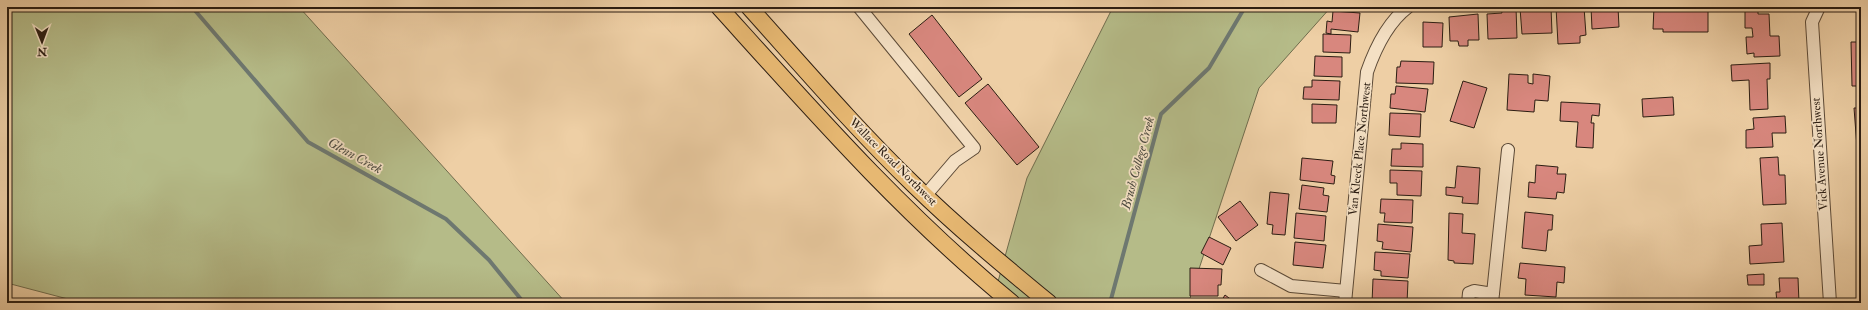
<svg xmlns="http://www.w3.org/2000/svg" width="1868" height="310" font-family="'IM FELL Double Pica',serif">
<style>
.green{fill:#b5bb88;stroke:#706c4d}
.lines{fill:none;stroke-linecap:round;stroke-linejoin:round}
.stream{stroke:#6e7870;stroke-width:4}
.building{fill:#d8877e;stroke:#2b1d12}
.minor-casing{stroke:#5c4a37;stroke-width:14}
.major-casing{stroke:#2b1d12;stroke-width:18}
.minor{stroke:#f4e0c4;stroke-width:12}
.major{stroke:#e7b872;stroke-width:16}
.labels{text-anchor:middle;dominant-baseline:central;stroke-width:3.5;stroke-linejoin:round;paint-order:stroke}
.street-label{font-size:12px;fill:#2b1d12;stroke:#f4e0c4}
.water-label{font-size:13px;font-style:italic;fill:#4d4b41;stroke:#f4e0c4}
</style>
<rect width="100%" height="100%" fill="#eecfa5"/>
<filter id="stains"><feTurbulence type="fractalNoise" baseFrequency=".005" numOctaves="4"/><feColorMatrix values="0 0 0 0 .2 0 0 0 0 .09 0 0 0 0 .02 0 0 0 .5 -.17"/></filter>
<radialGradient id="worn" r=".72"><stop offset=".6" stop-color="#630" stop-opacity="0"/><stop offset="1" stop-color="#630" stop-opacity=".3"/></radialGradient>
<!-- green -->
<path class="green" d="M7,7H299L566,303H83L7,283Z
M1113,7H1331L1259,88L1192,290L1189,303H992L1027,178Z"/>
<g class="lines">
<!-- stream -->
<path class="stream" d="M192,7L308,142L446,219L489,260L524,303
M1110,303L1161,114L1209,68L1245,7"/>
</g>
<!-- building -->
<path class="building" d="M1516,7L1517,38L1488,39L1487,14L1502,13L1501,8Z
M1551,7L1552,33L1522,34L1520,8Z
M1556,7H1584L1586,35L1580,36V43L1558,44Z
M1591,7H1618L1619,27L1592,29Z
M1654,7L1708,8V32H1663V29H1653Z
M1745,7H1758V14H1769L1770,36H1779L1780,56L1754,57V53L1747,54L1746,37H1753L1752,28H1745Z
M1333,11L1360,13L1358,32L1331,29V34L1326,33L1327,21L1332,22Z
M1478,14L1479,40H1468V46H1459L1458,41H1450L1449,17Z
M932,15L982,79L959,97L909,34Z
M1423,22L1443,23L1442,47H1423Z
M1323,34L1351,35L1350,53L1323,52Z
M1851,42H1861V86H1852Z
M1315,56L1342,57V77L1314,76Z
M1401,61L1434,62L1433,84L1396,83L1397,67H1400Z
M1770,63V79H1767L1768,109L1750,110L1749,80L1732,81L1731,65Z
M1509,74L1528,75V83L1533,84V74L1550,76L1548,101L1535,100L1534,112L1507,110Z
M1312,80L1340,81L1339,100L1303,99L1304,87H1312Z
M1463,81L1487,88L1474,128L1450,121Z
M988,84L1039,147L1017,165L965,103Z
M1396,86L1428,89L1425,112L1390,108L1391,94H1395Z
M1673,97L1674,115L1643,117L1642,99Z
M1561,102L1600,104L1599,116L1592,115L1591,123H1594L1593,148L1576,147L1578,122L1560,121Z
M1312,104L1337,105L1336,123H1312Z
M1854,108H1861V147H1857Z
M1390,113L1421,114L1420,137L1389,135Z
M1785,116L1786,133H1772L1773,147L1746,148V130L1754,129L1753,118Z
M1401,143L1423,144V167L1391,166L1392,149H1401Z
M1778,157L1779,175H1785L1786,204L1763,205L1760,158Z
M1302,158L1333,161L1331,175L1335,176L1334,184L1300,180Z
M1536,165L1558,167L1557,174H1566L1564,193L1557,192L1556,199L1528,197L1529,182L1535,183Z
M1457,166L1480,168L1478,204L1462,203L1463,197L1446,195V187L1455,188Z
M1390,170L1422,171L1421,196L1397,195V183H1390Z
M1302,185L1324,188L1323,195L1329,196L1327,212L1299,209Z
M1270,192L1289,194L1285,235L1272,234L1273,225L1267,224Z
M1857,194H1861V209H1857Z
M1381,199L1413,200L1412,223L1384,222L1385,213H1380Z
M1240,201L1258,225L1236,241L1218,217Z
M1525,212L1553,215L1552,230H1548L1546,251L1522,248Z
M1296,213L1326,216L1324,241L1294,238Z
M1449,213L1463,214L1462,233L1475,234L1473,264L1454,263V261L1448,260Z
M1782,223L1784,262L1750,264L1749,246L1762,245L1761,224Z
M1378,224L1413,227L1411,252L1382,249L1383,242L1377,241Z
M1209,237L1231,248L1223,265L1201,253Z
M1295,242L1326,245L1323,268L1293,265Z
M1375,252L1410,254L1408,278L1381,276V271L1374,270Z
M1520,263L1565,267L1564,283L1557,282L1556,297L1525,295L1526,279L1518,278Z
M1190,268L1222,269L1221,285H1218V296H1190Z
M1764,274V285H1748L1747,275Z
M1779,278H1798L1799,303H1777L1776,292H1780Z
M1373,279L1408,281L1407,303H1372Z
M1225,295L1233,301L1231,303H1220Z"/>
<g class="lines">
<defs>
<path id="minor" d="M859,7L974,148L955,161L925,196
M1819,7L1812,22L1830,303
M1261,270L1291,286L1346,291
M1345,303L1367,72C1375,49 1388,22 1408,7
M1468,303L1469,293L1474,291L1493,294
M1492,303L1508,150"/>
<path id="major" d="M719,7C812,110 904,215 1012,303
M749,7C803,67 856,129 914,185C957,227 1003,265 1049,303"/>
</defs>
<!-- minor casing -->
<use href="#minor" class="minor-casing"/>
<!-- major casing -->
<use href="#major" class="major-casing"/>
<!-- minor -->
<use href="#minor" class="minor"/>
<!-- major -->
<use href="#major" class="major"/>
</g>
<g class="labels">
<!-- street labels -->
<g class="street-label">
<text transform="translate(1360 149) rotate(-84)">Van Kleeck Place Northwest</text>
<text transform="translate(1820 154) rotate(-94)">Vick Avenue Northwest</text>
<text transform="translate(893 162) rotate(45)">Wallace Road Northwest</text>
</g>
<!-- water labels -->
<g class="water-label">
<text transform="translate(355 156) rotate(29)">Glenn Creek</text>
<text transform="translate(1138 163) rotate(-75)">Brush College Creek</text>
</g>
</g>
<!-- margin -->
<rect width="1868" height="310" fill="none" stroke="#eecfa5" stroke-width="24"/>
<rect x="8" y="8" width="1852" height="294" fill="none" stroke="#2b1d12" stroke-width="2"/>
<rect x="12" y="12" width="1844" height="286" fill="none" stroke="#2b1d12"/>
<!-- north arrow -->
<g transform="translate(42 42) rotate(179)" stroke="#f4e0c4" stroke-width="3" paint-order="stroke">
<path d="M0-3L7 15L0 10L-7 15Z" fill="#2b1d12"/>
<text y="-6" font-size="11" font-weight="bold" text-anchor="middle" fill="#2b1d12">N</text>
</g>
<rect width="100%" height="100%" filter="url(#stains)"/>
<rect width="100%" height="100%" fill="url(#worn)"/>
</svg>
